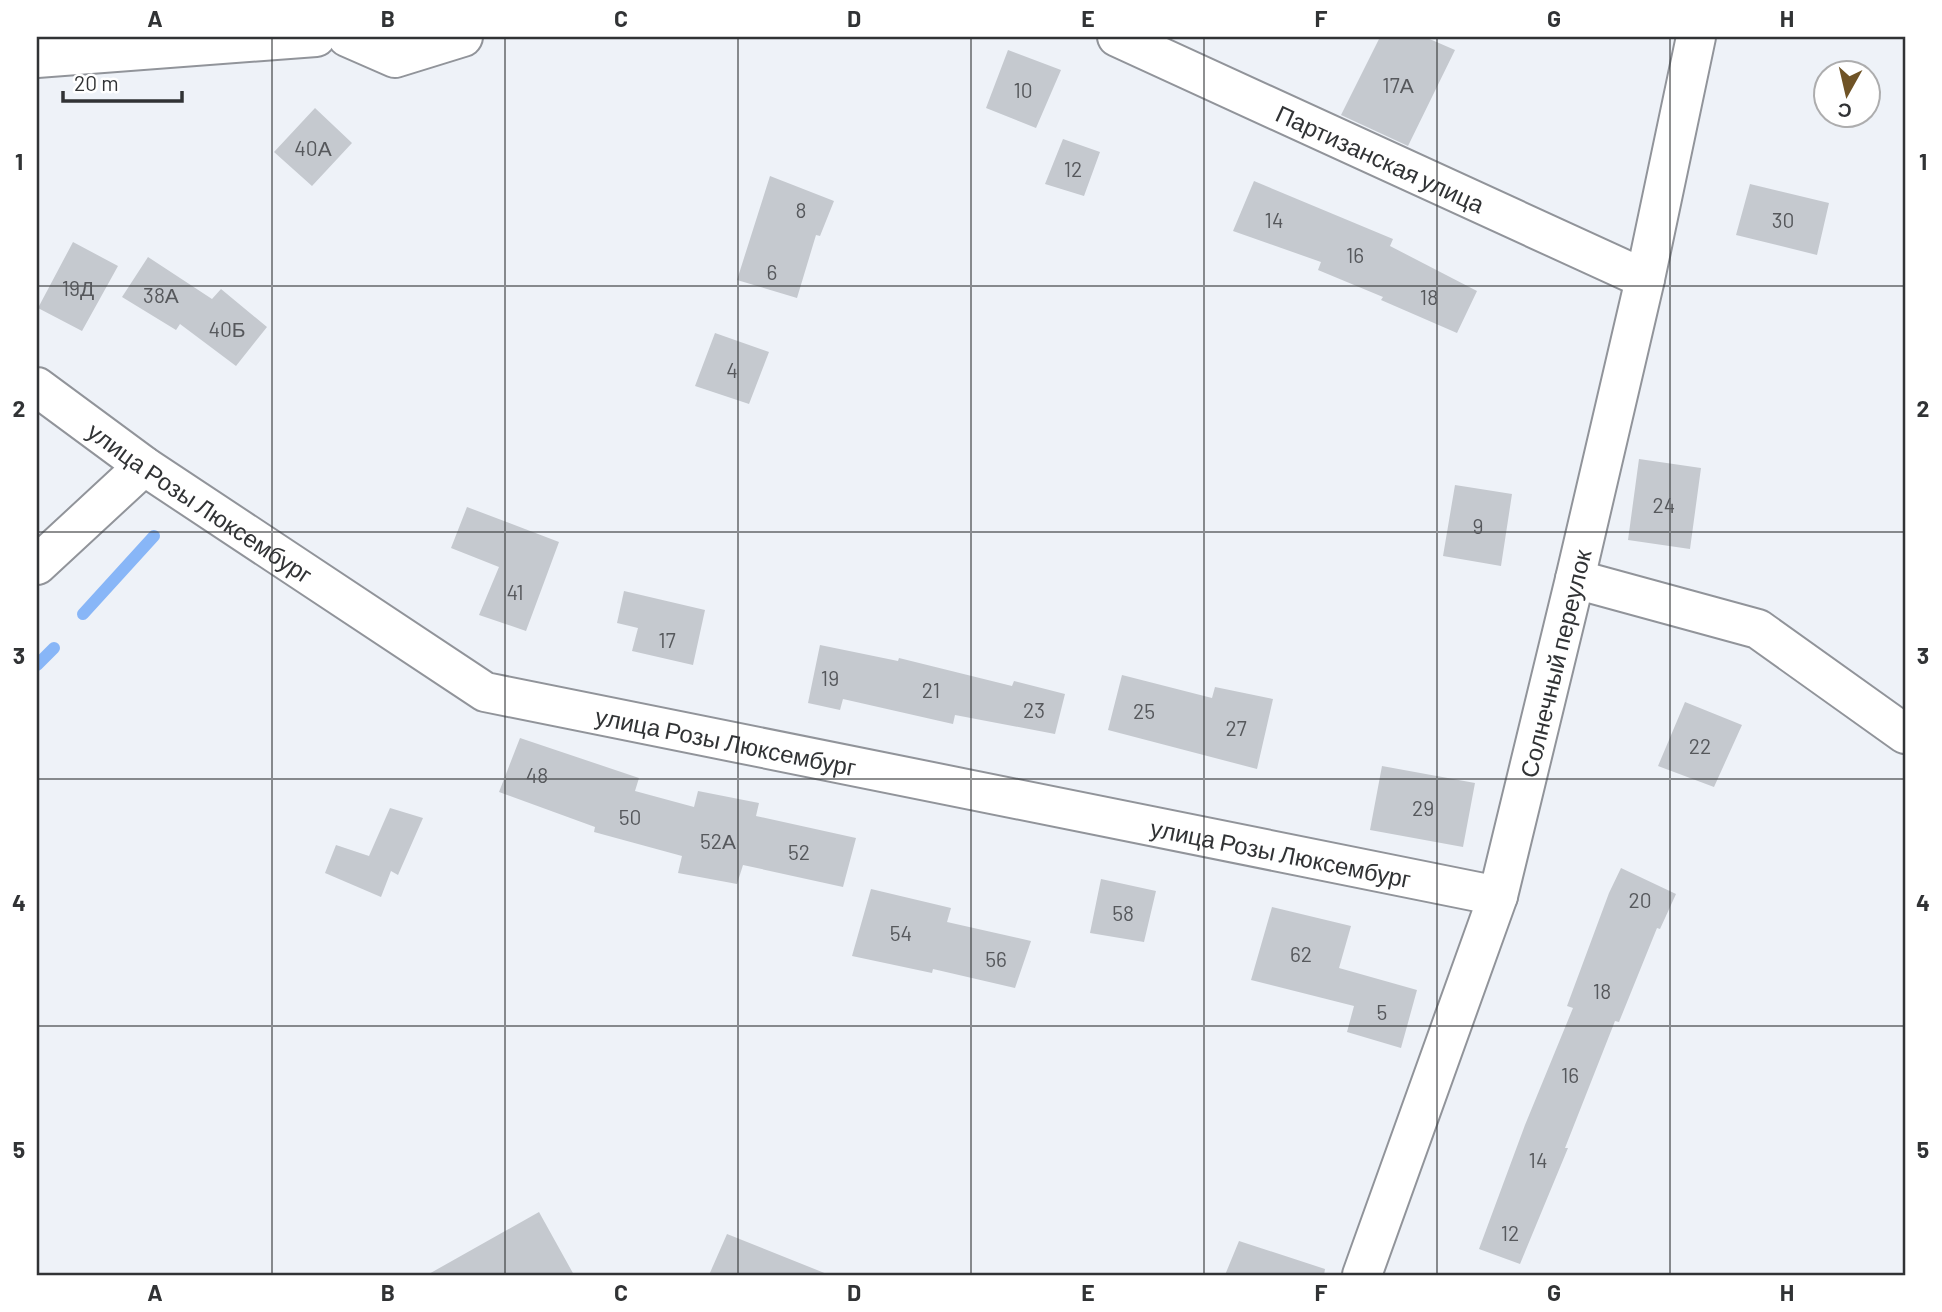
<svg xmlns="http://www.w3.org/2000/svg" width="1942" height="1312" font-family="Barlow,sans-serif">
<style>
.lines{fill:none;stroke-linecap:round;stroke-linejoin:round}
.stream{stroke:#88b6f7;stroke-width:12}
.building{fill:#c5c9cf}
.minor-casing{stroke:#91949a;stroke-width:42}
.minor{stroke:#fff;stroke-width:38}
.grid{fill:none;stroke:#313335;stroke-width:2;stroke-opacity:0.55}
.labels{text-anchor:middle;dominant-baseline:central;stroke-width:5;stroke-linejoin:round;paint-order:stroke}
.number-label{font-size:21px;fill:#56585c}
.street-label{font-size:24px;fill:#313335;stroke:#fff}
.neatline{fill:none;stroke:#313335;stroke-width:2.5}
.grid-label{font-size:23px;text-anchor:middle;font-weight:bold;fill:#313335}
</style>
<rect width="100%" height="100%" fill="#eef2f8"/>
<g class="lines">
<!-- stream -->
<path class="stream" d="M83,614L154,536
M37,665L54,648"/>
</g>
<!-- building -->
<path class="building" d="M1380,37H1425L1455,50L1408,146L1341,115Z
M1008,50L1061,70L1036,128L986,108Z
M315,108L352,143L312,186L274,152Z
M1063,139L1100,152L1084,196L1045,184Z
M770,176L834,201L820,236L816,235L797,298L737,280Z
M1254,181L1393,239L1390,246L1477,291L1457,333L1381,300L1383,297L1318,270L1321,262L1233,231Z
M1750,184L1829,203L1817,255L1736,235Z
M73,242L118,266L82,331L38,308Z
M148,257L212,299L221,289L267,327L236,366L180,324L176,330L122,297Z
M715,333L769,352L749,404L695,386Z
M1639,459L1701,468L1690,549L1628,540Z
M1455,485L1512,494L1501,566L1443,556Z
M467,507L559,542L526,631L479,615L499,567L451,548Z
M624,591L705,610L693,665L632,651L638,628L617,623Z
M820,645L898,661L899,658L1012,686L1014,681L1065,694L1055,734L955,715L953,724L843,699L840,710L808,703Z
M1122,675L1212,698L1215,687L1273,699L1257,769L1108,730Z
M1685,702L1742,725L1714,787L1658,766Z
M520,738L639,778L635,791L694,807L698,791L759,803L756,816L856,838L843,887L743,865L737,884L678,873L682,856L594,832L595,827L499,792Z
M1382,766L1475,783L1463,847L1370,830Z
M390,808L423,818L398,875L391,871L381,897L325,873L336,845L369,856Z
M1621,868L1676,894L1660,929L1657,928L1619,1022L1615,1021L1565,1148H1568L1520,1264L1479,1249L1525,1125L1573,1008L1567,1006L1609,893Z
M1101,879L1156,891L1144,942L1090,933Z
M871,889L951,908L947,922L1031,941L1015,988L933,969L932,973L852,956Z
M1272,907L1351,926L1339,968L1417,990L1401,1048L1347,1032L1354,1006L1251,980Z
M539,1212L574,1275H427Z
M727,1234L827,1274L826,1275H709Z
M1239,1241L1325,1269L1324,1275H1225Z"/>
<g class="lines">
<defs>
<g id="minor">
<path d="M347,37L395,58L463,37"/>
<path id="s1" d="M1117,37L1645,279"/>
<path d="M37,58L316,37"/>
<path id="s2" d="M37,387L144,466L485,692L1498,896"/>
<path d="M37,565L144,466"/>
<path d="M1575,579L1758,629L1905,734"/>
<path id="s3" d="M1362,1275L1498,896L1575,579L1645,279L1696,37"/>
</g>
</defs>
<!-- minor casing -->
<use href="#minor" class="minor-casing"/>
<!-- minor -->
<use href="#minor" class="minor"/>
</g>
<!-- grid -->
<path class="grid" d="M272,37V1275M505,37V1275M738,37V1275M971,37V1275M1204,37V1275M1437,37V1275M1670,37V1275M37,286H1905M37,532H1905M37,779H1905M37,1026H1905"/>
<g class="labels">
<!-- number labels -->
<g class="number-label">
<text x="1398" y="84">17А</text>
<text x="1023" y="89">10</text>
<text x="313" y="147">40А</text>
<text x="1073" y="168">12</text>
<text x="801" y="209">8</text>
<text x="1274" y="219">14</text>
<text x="1783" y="219">30</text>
<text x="1355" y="254">16</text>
<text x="772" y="271">6</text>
<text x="78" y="287">19Д</text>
<text x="161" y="294">38А</text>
<text x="1429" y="296">18</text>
<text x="227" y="328">40Б</text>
<text x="732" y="369">4</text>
<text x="1664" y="504">24</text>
<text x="1478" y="525">9</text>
<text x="515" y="591">41</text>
<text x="667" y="639">17</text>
<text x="830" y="677">19</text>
<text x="931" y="689">21</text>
<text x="1034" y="709">23</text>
<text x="1144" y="710">25</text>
<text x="1236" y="727">27</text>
<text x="1700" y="745">22</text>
<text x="537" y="774">48</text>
<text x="1423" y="807">29</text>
<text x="630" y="816">50</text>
<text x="718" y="840">52А</text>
<text x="799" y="851">52</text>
<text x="1640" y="899">20</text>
<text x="1123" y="912">58</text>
<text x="901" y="932">54</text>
<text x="1301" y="953">62</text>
<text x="996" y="958">56</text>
<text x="1602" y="990">18</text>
<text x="1382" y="1011">5</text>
<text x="1570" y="1074">16</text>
<text x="1538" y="1159">14</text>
<text x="1510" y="1232">12</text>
</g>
<!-- street labels -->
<g class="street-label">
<text stroke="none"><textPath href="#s1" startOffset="290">Партизанская улица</textPath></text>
<text stroke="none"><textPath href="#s2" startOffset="200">улица Розы Люксембург</textPath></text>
<text stroke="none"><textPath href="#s3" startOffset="642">Солнечный переулок</textPath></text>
<text stroke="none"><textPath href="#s2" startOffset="788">улица Розы Люксембург</textPath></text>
<text stroke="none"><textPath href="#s2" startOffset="1354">улица Розы Люксембург</textPath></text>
</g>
</g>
<!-- border -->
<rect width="1942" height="1312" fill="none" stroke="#ffffff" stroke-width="77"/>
<!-- north arrow -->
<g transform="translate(1847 94) rotate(188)"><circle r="33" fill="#ffffff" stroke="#adadae" stroke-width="2"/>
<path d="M0-5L12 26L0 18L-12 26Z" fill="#6f5326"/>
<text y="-10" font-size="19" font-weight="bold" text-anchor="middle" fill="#313335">С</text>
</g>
<!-- scale -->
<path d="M63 91v10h119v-10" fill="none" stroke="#313335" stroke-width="3.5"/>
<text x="74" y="91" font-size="21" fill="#313335" stroke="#ffffff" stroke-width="5" paint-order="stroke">20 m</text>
<rect x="38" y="38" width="1866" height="1236" class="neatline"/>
<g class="grid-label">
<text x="155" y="27">A</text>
<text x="388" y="27">B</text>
<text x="621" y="27">C</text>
<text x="854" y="27">D</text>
<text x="1088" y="27">E</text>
<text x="1321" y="27">F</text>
<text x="1554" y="27">G</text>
<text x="1787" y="27">H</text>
<text x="19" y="170">1</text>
<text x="1923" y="170">1</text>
<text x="19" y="417">2</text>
<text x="1923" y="417">2</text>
<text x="19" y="664">3</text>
<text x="1923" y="664">3</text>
<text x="19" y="911">4</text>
<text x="1923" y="911">4</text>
<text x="19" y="1158">5</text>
<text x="1923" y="1158">5</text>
<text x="155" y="1301">A</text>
<text x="388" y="1301">B</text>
<text x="621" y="1301">C</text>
<text x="854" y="1301">D</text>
<text x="1088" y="1301">E</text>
<text x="1321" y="1301">F</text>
<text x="1554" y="1301">G</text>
<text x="1787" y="1301">H</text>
</g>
</svg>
